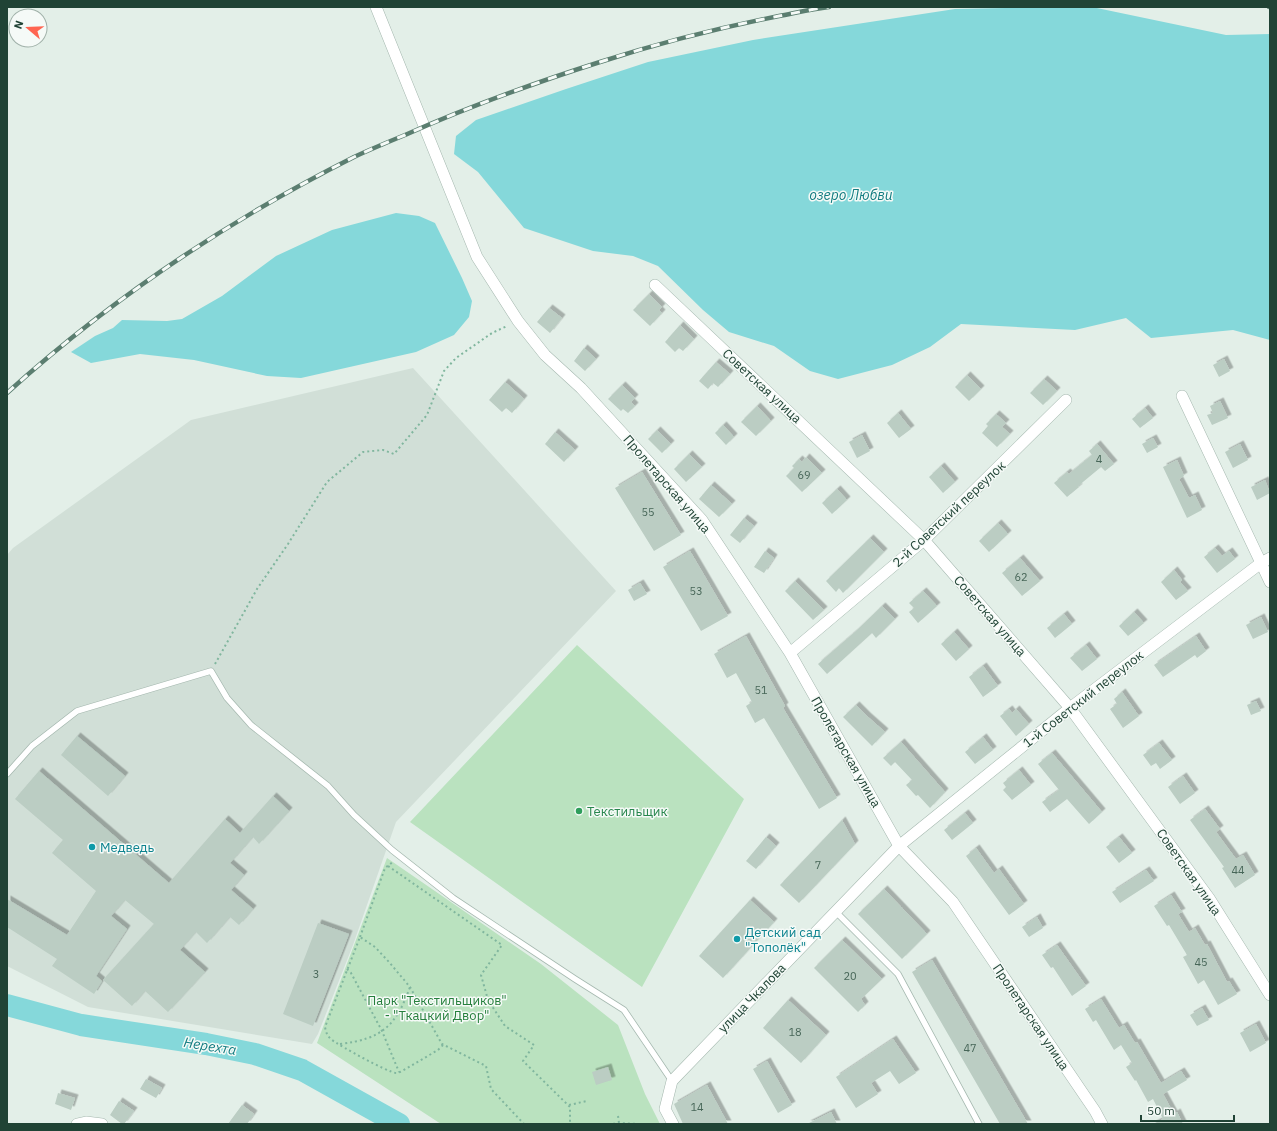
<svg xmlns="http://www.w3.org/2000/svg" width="1277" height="1131" font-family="'IBM Plex Sans',sans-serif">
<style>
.built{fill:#d1dfd7}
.green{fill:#bae2bf}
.water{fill:#85d8da}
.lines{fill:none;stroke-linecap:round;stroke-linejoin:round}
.river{stroke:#85d8da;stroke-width:22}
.building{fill:#bbcdc3;filter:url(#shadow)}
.lane-casing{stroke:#a5b8af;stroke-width:7}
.street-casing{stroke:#a5b8af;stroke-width:12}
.path{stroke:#80b69e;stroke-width:2;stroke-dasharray:2 3;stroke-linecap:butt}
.lane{stroke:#fff;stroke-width:5.5}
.street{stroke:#fff;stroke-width:11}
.rail-casing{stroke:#5b7e70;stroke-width:4.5}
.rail{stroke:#f5faf7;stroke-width:3;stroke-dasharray:9;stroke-linecap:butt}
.leisure-dot{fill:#2e9e5b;stroke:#f5faf7;stroke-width:1.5}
.culture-dot{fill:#0f9aa8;stroke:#f5faf7;stroke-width:1.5}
.labels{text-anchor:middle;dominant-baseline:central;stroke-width:3;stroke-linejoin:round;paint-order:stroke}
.number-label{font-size:11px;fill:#476658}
.street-label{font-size:13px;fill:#204335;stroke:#f5faf7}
.leisure-label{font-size:13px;fill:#27864d;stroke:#f5faf7;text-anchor:start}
.culture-label{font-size:13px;fill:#0d838f;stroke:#f5faf7;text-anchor:start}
.park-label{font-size:13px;fill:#257f3c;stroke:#f5faf7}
.water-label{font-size:14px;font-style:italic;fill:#127c81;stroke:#f5faf7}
</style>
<defs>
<filter id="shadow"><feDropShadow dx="3.5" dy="-3.5" stdDeviation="0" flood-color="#0004"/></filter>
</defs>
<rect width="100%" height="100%" fill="#e3efe8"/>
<!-- built -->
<path class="built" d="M413,368L616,591L396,822L353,945L318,1034L312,1044L88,1007L7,966V555L13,548L191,420Z"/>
<!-- green -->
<path class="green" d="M577,645L744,799L642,987L410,822Z
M387,858L541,964L618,1025L645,1094L660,1124H441L317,1043Z"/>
<!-- water -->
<path class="water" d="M1052,7H1092L1226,35L1270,34V340L1233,330L1151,338L1126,318L1075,330L961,324L930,347L892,365L838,379L810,371L774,346L729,332L703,310L658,266L633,256L593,251L524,228L478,172L454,154L456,136L476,120L566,89L648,62L753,40L955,9Z
M396,213L419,216L435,223L462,278L472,301L469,317L454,335L416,352L301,378L267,376L194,360L140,354L91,363L71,352L95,336L113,328L122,320L167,321L182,319L222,296L276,256L332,230Z"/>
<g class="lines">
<!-- river -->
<path class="river" d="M7,1005L81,1025L206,1044L255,1054L302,1070L399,1124"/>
</g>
<!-- building -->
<path class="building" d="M649,294L662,307L659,310L662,313L650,326L633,310Z
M549,308L562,318L550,333L537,322Z
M680,325L694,339L683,351L679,348L675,352L665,342Z
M584,348L596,359L585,371L574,361Z
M1224,359L1230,371L1219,377L1213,365Z
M716,362L730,374L718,387L713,383L708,389L699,381Z
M967,375L981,389L969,401L955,387Z
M1044,379L1057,391L1043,405L1030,393Z
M505,382L524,399L512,413L506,408L502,412L489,400Z
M622,385L635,398L631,402L635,406L628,413L623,409L621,411L608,399Z
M1220,401L1228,418L1212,425L1207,415L1213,413L1210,406Z
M757,406L771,421L756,436L741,422Z
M1145,408L1153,418L1140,428L1132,419Z
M898,413L911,429L899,438L887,423Z
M996,414L1006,423L1002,427L1010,434L997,447L982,433L988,426L986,424Z
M723,425L734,437L726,445L715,433Z
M657,430L671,444L662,453L648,439Z
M555,432L575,450L564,462L545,444Z
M862,435L870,451L857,458L849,442Z
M1153,438L1158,447L1147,453L1142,444Z
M1097,444L1114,464L1105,471L1101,467L1078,486L1079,487L1067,497L1054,483L1067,472L1069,474L1092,455L1089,451Z
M1240,444L1248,460L1233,468L1225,452Z
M689,454L702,467L686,482L674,469Z
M806,457L822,473L802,492L786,476L794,468L792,466L799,459L802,462Z
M1177,460L1184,476L1179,479L1189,498L1195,495L1202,510L1187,518L1163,467Z
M941,466L955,482L943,493L929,477Z
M642,472L681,535L654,551L615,488Z
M1265,480L1270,493L1257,500L1251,487Z
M711,485L732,504L719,517L699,499Z
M837,489L847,500L832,514L822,503Z
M744,518L754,526L740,543L730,535Z
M998,523L1008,534L989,552L979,541Z
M870,538L884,552L843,593L839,588L836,592L826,581Z
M1215,548L1222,556L1229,551L1235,559L1217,573L1204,557Z
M690,551L728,616L701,631L663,567Z
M765,551L774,558L764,573L754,567Z
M1020,558L1040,581L1022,596L1002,573Z
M1174,570L1182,580L1180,582L1188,591L1176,600L1161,582Z
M795,581L824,610L813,620L785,591Z
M640,583L647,594L634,601L628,590Z
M923,591L937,606L918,623L909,612L914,608L909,603Z
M882,606L895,619L876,638L872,633L827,674L818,664L855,632Z
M1134,612L1144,623L1128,636L1119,626Z
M1064,614L1072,624L1055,638L1047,628Z
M1261,617L1268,632L1253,639L1246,625Z
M954,632L969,649L956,661L941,644Z
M746,636L785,706L783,708L837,798L819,809L764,718L755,723L746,706L752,702L736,673L727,678L714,654Z
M1196,636L1206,651L1197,658L1195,655L1163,677L1154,665Z
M1086,645L1097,659L1082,671L1070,658Z
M983,666L998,686L983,697L969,677Z
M1122,692L1139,716L1123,728L1110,709L1117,704L1114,699Z
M1256,701L1261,711L1251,715L1247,705Z
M856,705L868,717L885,732L872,746L843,717Z
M1009,709L1012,713L1016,709L1029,724L1016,736L1000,716Z
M77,736L125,776L108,796L61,755Z
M983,737L993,750L975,764L965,752Z
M901,742L945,792L930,808L918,795L916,796L906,785L912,780L895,762L891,766L883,758Z
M1159,743L1172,760L1160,769L1156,763L1151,766L1143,755Z
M1052,753L1102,812L1089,824L1067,799L1050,812L1042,802L1059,790L1038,764Z
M1019,770L1031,785L1012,800L1003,790L1006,787L1003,783Z
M39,771L169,883L225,819L240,833L273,796L289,811L259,844L253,837L230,863L244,875L231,890L253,909L239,925L230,917L207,943L196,932L180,950L205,972L168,1012L145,991L132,1006L103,980L154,924L125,900L111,916L127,929L96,976L102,981L94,994L52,966L57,959L7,927V899L67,935L96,891L52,853L63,840L15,799Z
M1183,776L1195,793L1180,804L1168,787Z
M1205,809L1220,829L1216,832L1236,859L1243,855L1255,875L1235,888L1222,868L1224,867L1190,820Z
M965,813L973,823L952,840L944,830Z
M842,820L855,844L799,903L780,885Z
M766,837L776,846L756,869L746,861Z
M1119,837L1132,853L1119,863L1106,847Z
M976,848L994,873L999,869L1024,904L1009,915L966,856Z
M1146,870L1154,881L1120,903L1112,892Z
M884,889L927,934L902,959L858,914Z
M1171,895L1182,912L1178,914L1189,932L1195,928L1205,945L1207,944L1227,982L1229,981L1237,994L1218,1005L1204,980L1198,984L1183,957L1187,955L1169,925L1167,926L1154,906Z
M750,900L774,922L723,978L699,956Z
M1037,917L1043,928L1029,937L1022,927Z
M318,923L349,934L313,1026L283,1014Z
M842,940L882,979L861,999L865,1005L858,1012L814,968Z
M1057,945L1086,986L1072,996L1053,967L1051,968L1042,955Z
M932,960L1028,1124H1000L912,972Z
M1101,999L1119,1028L1124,1025L1135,1043L1137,1042L1161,1083L1181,1071L1187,1080L1163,1094L1174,1114L1177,1112L1183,1124H1153L1163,1119L1153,1099L1148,1102L1136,1080L1135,1081L1126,1067L1132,1063L1121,1045L1114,1050L1096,1020L1093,1022L1085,1009Z
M788,1000L826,1035L801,1063L763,1028Z
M1202,1008L1209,1020L1197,1026L1190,1015Z
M1256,1024L1266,1043L1250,1052L1240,1033Z
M893,1039L916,1073L899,1084L890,1071L871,1083L878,1094L856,1108L836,1077Z
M767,1061L792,1105L778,1113L753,1069Z
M608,1067L612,1080L596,1085L592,1072Z
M146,1079L162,1088L156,1098L140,1089Z
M707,1085L728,1124H683L674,1104Z
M58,1093L75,1098L71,1110L55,1104Z
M119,1101L134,1111L124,1124H122L110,1115Z
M242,1105L254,1114L247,1124H228Z
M831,1112L837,1124H807Z"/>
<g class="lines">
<defs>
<path id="lane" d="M7,774L32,746L77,711L211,671L227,698L251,725L328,786L354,815L392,850L453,898L575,979L624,1010L672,1081
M836,912L898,974L979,1124"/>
<path id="street" d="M376,7L477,257L518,321L545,355L581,388L702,520L790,653L899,846L953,902L1095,1111L1102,1124
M655,285L924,540L1070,708L1209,898L1270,995
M1182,396L1270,582
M790,653L924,540L1066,400
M77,1124L86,1122L102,1124
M673,1124L665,1109L672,1081L899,846L1070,708L1261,563L1270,558"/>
</defs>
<!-- lane casing -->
<use href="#lane" class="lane-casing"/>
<!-- street casing -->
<use href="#street" class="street-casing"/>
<!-- path -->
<path class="path" d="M215,664L257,589L288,544L327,482L363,452L383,450L394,454L427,415L444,371L456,358L492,333L507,326
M388,866L502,945L481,975L488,1000L505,1026L534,1045L523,1061L570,1107V1124
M360,937L385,868L394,861
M347,969L351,973L382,1031L399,1072
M340,1044C382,1039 396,1026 410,987
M443,1045L438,1050L402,1071C400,1072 398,1073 396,1073C387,1072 340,1046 332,1040C327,1036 326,1032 325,1027L360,937L375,947L389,962L410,987L442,1044L486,1066L491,1089L524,1124
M569,1105L587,1101
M618,1116L619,1123
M613,1124L616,1123L640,1124"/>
<!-- lane -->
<use href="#lane" class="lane"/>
<!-- street -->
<use href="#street" class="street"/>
<defs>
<path id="rail" d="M1269,7H1270
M7,393C111,299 229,220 354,157C371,149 388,142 405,135C468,107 534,83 600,62C659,43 718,28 779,16C795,13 812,9 829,7"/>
</defs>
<!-- rail casing -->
<use href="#rail" class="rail-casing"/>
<!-- rail -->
<use href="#rail" class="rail"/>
</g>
<!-- markers -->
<circle class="leisure-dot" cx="579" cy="811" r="4"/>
<g class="culture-dot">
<circle cx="92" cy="847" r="4"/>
<circle cx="737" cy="939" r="4"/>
</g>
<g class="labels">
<!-- number labels -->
<g class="number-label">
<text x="1099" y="459">4</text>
<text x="804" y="475">69</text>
<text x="648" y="512">55</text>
<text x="1021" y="577">62</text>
<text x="696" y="591">53</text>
<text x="761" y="690">51</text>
<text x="818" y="865">7</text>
<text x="1238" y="870">44</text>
<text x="1201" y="962">45</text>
<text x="316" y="974">3</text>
<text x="850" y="976">20</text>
<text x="795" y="1032">18</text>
<text x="970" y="1048">47</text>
<text x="697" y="1107">14</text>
</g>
<!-- street labels -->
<g class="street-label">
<text transform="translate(762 386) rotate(43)">Советская улица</text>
<text transform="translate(667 484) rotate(49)">Пролетарская улица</text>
<text transform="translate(949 514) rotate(-43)">2-й Советский переулок</text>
<text transform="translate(990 616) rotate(49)">Советская улица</text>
<text transform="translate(1083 699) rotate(-38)">1-й Советский переулок</text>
<text transform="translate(846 752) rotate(60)">Пролетарская улица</text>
<text transform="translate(1189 872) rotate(55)">Советская улица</text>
<text transform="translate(752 998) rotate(-46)">улица Чкалова</text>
<text transform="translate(1031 1017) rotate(56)">Пролетарская улица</text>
</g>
<!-- leisure labels -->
<g class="leisure-label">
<text x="587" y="811">Текстильщик</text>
</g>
<!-- culture labels -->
<g class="culture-label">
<text x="100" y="847">Медведь</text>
<text x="745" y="932">Детский сад<tspan x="745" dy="15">"Тополёк"</tspan></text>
</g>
<!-- park labels -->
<g class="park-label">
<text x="437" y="1000">Парк "Текстильщиков"<tspan x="437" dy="15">- "Ткацкий Двор"</tspan></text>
</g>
<!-- water labels -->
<g class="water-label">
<text x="851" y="195">озеро Любви</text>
<text transform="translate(210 1046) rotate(9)">Нерехта</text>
</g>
</g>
<!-- border -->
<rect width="1277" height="1131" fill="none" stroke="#204335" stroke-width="16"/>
<!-- north arrow -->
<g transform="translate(28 28) rotate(289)"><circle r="19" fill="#f5faf7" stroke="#a0b1a9"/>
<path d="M0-3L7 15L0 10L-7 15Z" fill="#ff6551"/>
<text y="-6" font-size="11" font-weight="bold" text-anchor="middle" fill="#204335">N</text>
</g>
<!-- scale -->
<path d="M1141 1115v6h93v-6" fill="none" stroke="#204335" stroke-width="2"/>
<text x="1147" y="1115" font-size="12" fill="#204335" stroke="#f5faf7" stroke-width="3" paint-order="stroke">50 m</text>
</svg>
